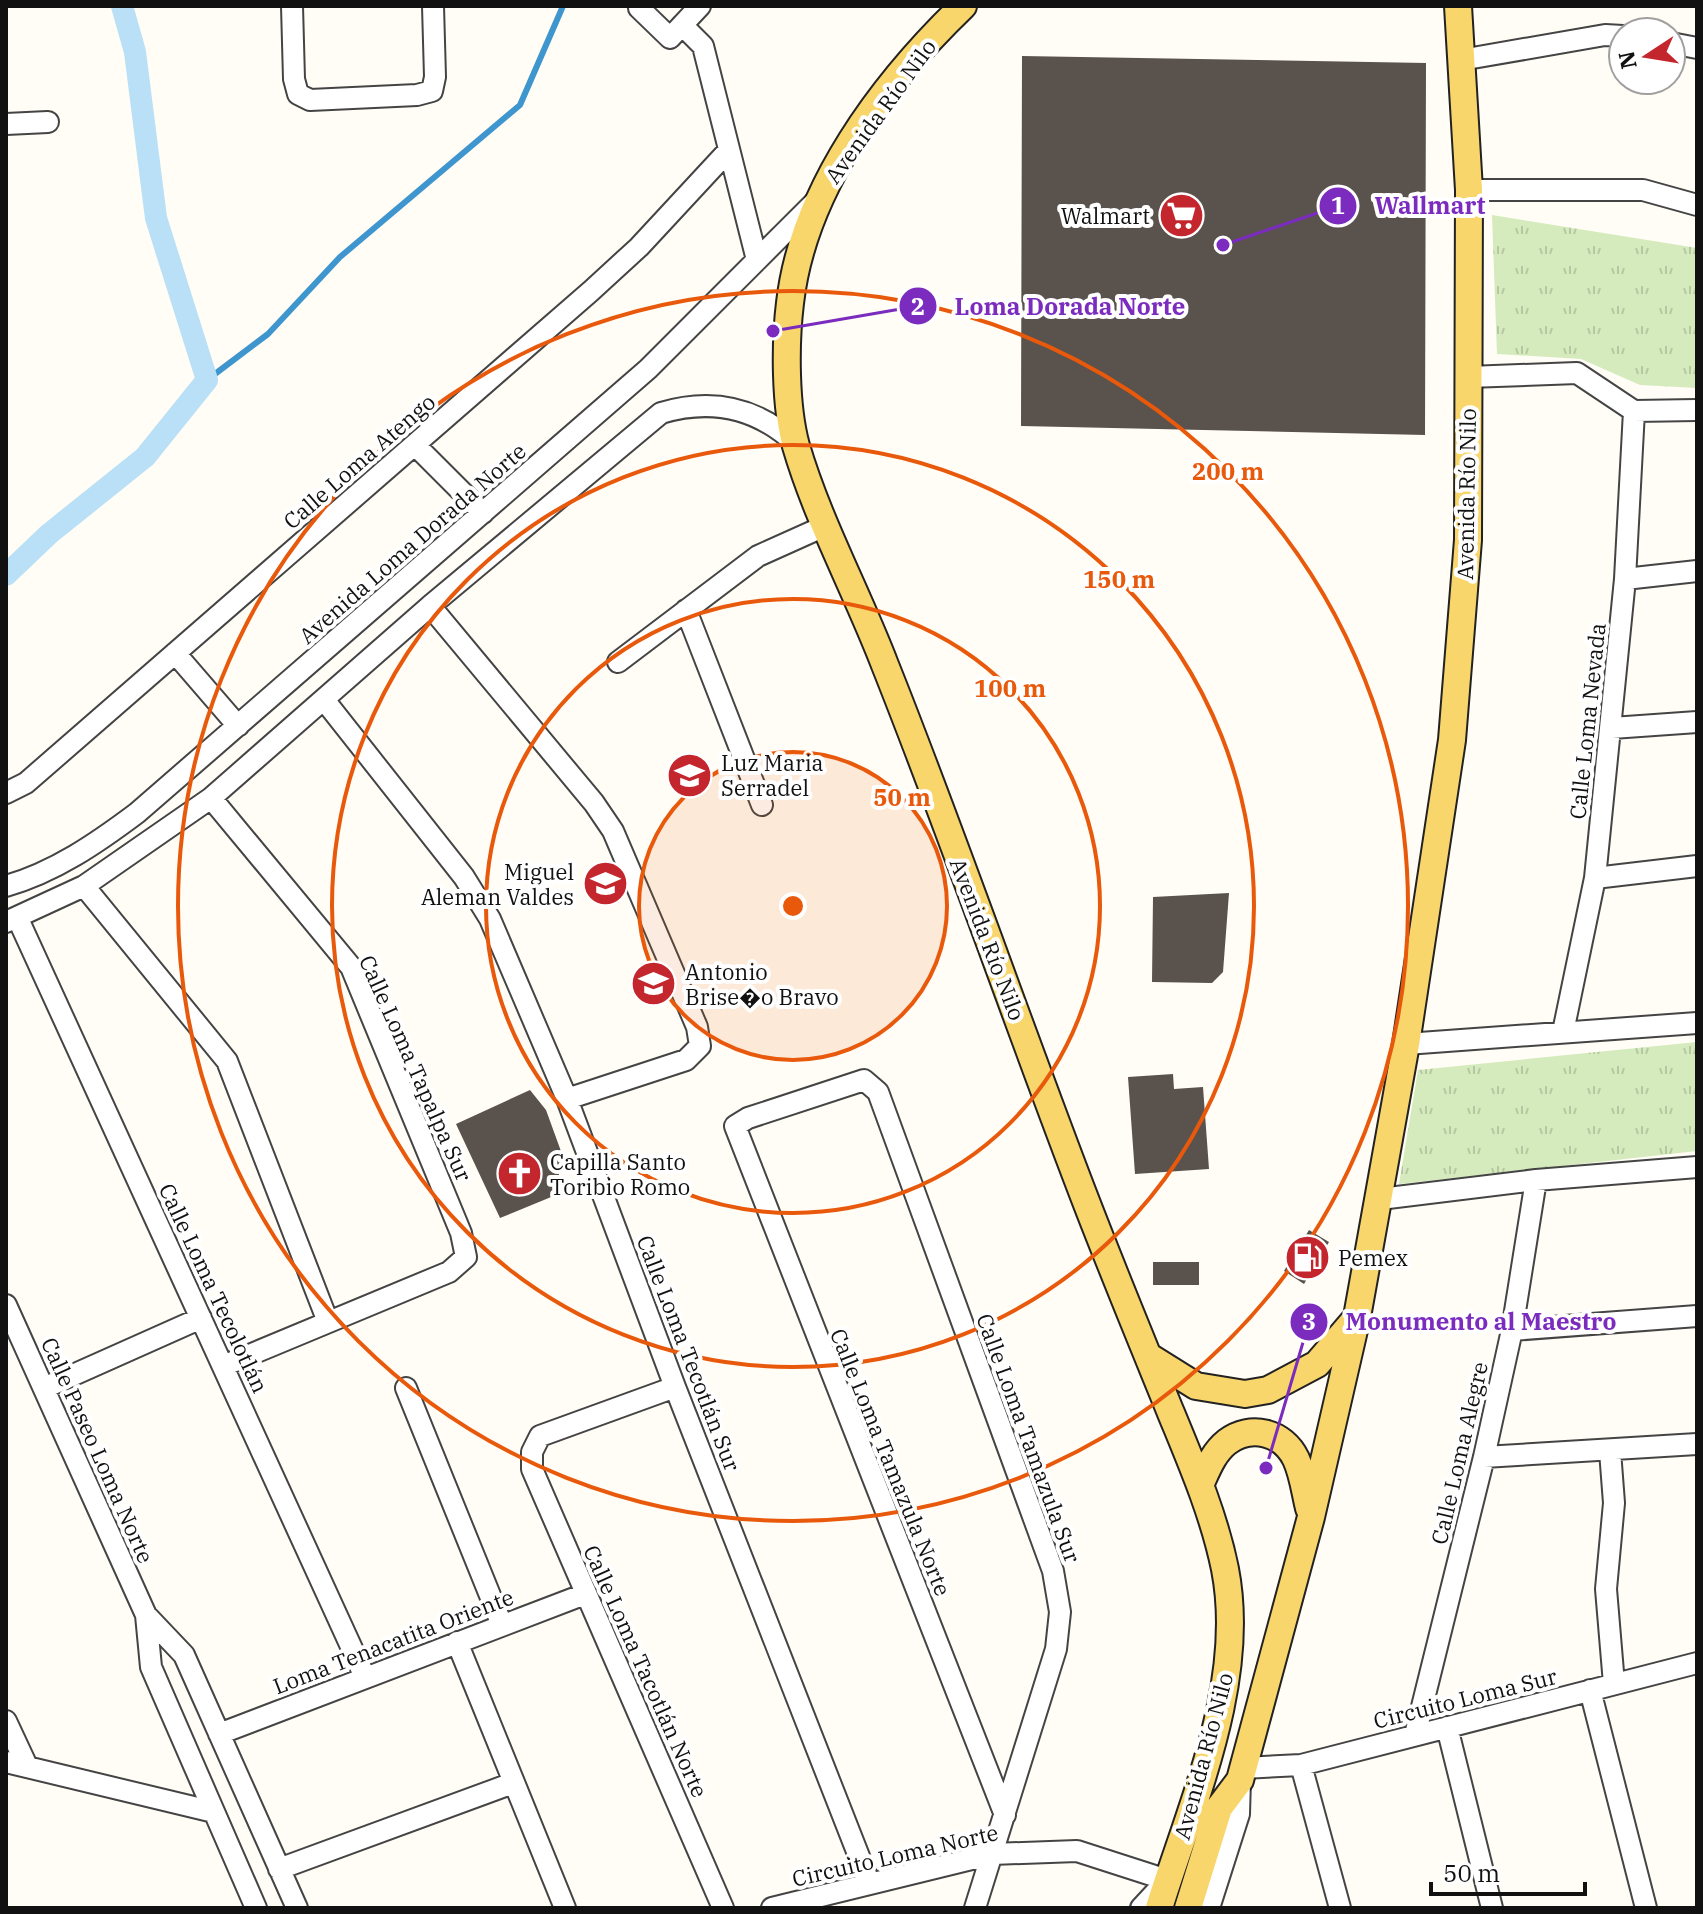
<svg xmlns="http://www.w3.org/2000/svg" width="1703" height="1914" font-family="'IBM Plex Serif',serif">
<style>
.park{fill:url(#park-tufts)}
.lines{fill:none;stroke-linecap:round;stroke-linejoin:round}
.stream{stroke:#3f96cf;stroke-width:6}
.canal{stroke:#b9e0f7;stroke-width:22}
.building{fill:#5a524d}
.minor-casing{stroke:#444;stroke-width:24}
.major-casing{stroke:#222;stroke-width:30}
.minor{stroke:#fff;stroke-width:20}
.major{stroke:#f9d66b;stroke-width:26}
.ring{fill:none;stroke:#e8590c;stroke-width:4}
.labels{text-anchor:middle;dominant-baseline:central;stroke-width:8;stroke-linejoin:round;paint-order:stroke}
.street-label{font-size:22px;fill:#111;stroke:#fff}
.poi-label{font-size:22px;fill:#111;stroke:#fff;text-anchor:start}
.centre{fill:#e8590c;stroke:#fff;stroke-width:4}
.ring-label{font-size:24px;text-anchor:middle;font-weight:bold;fill:#e8590c;stroke:#fff;stroke-width:8;stroke-linejoin:round;paint-order:stroke}
.leader{fill:none;stroke:#7b2cbf;stroke-width:3}
.callout-dot{fill:#7b2cbf;stroke:#fff;stroke-width:3}
.mark-label{font-size:24px;text-anchor:middle;font-weight:bold;fill:#fff}
.callout-label{font-size:24px;text-anchor:middle;font-weight:bold;fill:#7b2cbf;stroke:#fff;stroke-width:8;stroke-linejoin:round;paint-order:stroke}
</style>
<defs>
<pattern id="park-tufts" width="24" height="20" patternUnits="userSpaceOnUse" patternTransform="scale(2)"><rect width="24" height="20" fill="#d5ebbd"/><path d="M3 7l-1-3M5 7V3M7 7l1-3M15 17l-1-3M17 17v-4M19 17l1-3" fill="none" stroke="#b6c8a1"/></pattern>
</defs>
<rect width="100%" height="100%" fill="#fffdf5"/>
<!-- park -->
<path class="park" d="M1492,215L1697,248V388L1640,385L1581,359L1497,354Z
M1697,1042V1151L1399,1184L1418,1070Z"/>
<g class="lines">
<!-- stream -->
<path class="stream" d="M207,380L268,334L340,257L520,105L563,6"/>
<!-- canal -->
<path class="canal" d="M6,575L49,534L145,457L207,380L156,218L135,52L122,6"/>
</g>
<!-- building -->
<path class="building" d="M1022,56L1426,63L1425,435L1021,426Z
M1229,893L1223,972L1212,983L1152,982L1153,897Z
M1173,1074L1174,1089L1203,1087L1209,1169L1135,1174L1128,1077Z
M530,1090L546,1110L562,1154L556,1195L500,1218L456,1124Z
M1309,1230L1329,1242L1304,1284L1284,1271Z
M1153,1262H1199V1285H1153Z"/>
<g class="lines">
<defs>
<path id="minor" d="M292,6L294,79L298,94L310,100L417,95L432,91L435,77L433,6
M642,6L639,8L670,38L700,6
M682,25L703,46L757,260
M1671,43L1697,48
M1461,60L1605,35L1623,36
M6,124L48,122
M1469,190H1643L1697,205
M1468,377L1577,373L1634,411
M1634,411L1697,410
M415,445L483,513
M1625,579L1697,571
M430,606L594,803L613,831L697,1027L700,1046L686,1060L567,1099
M686,610L762,805
M175,653L238,726
M618,662L758,556L827,525
M325,701L464,877L490,919L567,1099L675,1387L869,1882
M1612,728L1697,722
M6,793L26,783L591,291L639,247L729,150
M211,798L351,967L461,1233L466,1257L449,1272L223,1366
M1595,878L1697,866
M6,886C55,872 97,843 137,813L648,369L814,203
M84,886L227,1061L328,1322
M18,919L365,1677
M6,922L84,886L211,798L430,606L661,413C711,398 756,407 795,443
M1563,1032L1595,878L1625,579L1634,411
M1406,1044L1697,1023
M1380,1199L1536,1180L1697,1167
M6,1305L146,1615L151,1667L256,1908
M1512,1330L1697,1316
M675,1387L540,1436L532,1452V1469L723,1908
M44,1388L201,1318
M406,1388L502,1625
M1610,1451L1614,1503L1606,1589L1614,1684
M1484,1457L1697,1444
M146,1615L184,1655L297,1908
M457,1642L565,1908
M1590,1690L1646,1908
M6,1721L27,1766
M1447,1727L1492,1908
M219,1734L585,1594
M1415,1735L1484,1457L1512,1330L1536,1180
M6,1762L214,1812
M1301,1765L1340,1908
M1243,1768L1301,1765L1697,1663
M279,1869L513,1783
M772,1908L992,1854L1077,1851L1167,1880L1141,1908
M975,1908L1056,1649L1060,1612L1053,1571L878,1092L864,1080L748,1118L735,1126L1005,1815
M1209,1908L1239,1814L1240,1780"/>
<path id="major" d="M963,6C883,83 803,189 790,303C785,344 785,406 796,446C818,521 857,592 885,665C956,843 1018,1025 1087,1204C1114,1274 1143,1344 1171,1413C1192,1464 1214,1515 1225,1569C1247,1682 1192,1802 1159,1908
M1148,1356L1196,1386L1245,1394L1268,1390L1317,1364L1353,1322
M1200,1485C1207,1470 1213,1453 1227,1442C1251,1424 1283,1432 1296,1459C1303,1474 1305,1492 1309,1508
M1188,1908L1219,1808L1240,1780L1311,1517L1357,1317L1406,1044L1452,740L1468,540L1469,190L1458,6"/>
</defs>
<!-- minor casing -->
<use href="#minor" class="minor-casing"/>
<!-- major casing -->
<use href="#major" class="major-casing"/>
<!-- minor -->
<use href="#minor" class="minor"/>
<!-- major -->
<use href="#major" class="major"/>
</g>
<!-- distance rings -->
<circle cx="793" cy="906" r="154" fill="#e8590c" fill-opacity=".12"/>
<g class="ring">
<circle cx="793" cy="906" r="154"/>
<circle cx="793" cy="906" r="307"/>
<circle cx="793" cy="906" r="461"/>
<circle cx="793" cy="906" r="615"/>
</g>
<!-- icons -->
<defs>
<symbol id="supermarket-disc" viewBox="-11 -11 22 22"><circle r="9.5" fill="#c4262e" stroke="#fff"/><path d="M-6-5.5h2.5l.6 2H6L4.5 2H-2.5L-4.4-4H-6ZM-1.5 3.2a1.3 1.3 0 1 0 .1 0ZM3 3.2a1.3 1.3 0 1 0 .1 0Z" fill="#fff"/></symbol>
<symbol id="school-disc" viewBox="-11 -11 22 22"><circle r="9.5" fill="#c4262e" stroke="#fff"/><path d="M0-5L7-2L0 1L-7-2ZM-4 1L0 2.5L4 1V4Q0 6-4 4Z" fill="#fff"/></symbol>
<symbol id="church-disc" viewBox="-11 -11 22 22"><circle r="9.5" fill="#c4262e" stroke="#fff"/><path d="M-1.2-6h2.4v3.5h3.3v2.4h-3.3V6h-2.4V-.1h-3.3v-2.4h3.3Z" fill="#fff"/></symbol>
<symbol id="fuel-disc" viewBox="-11 -11 22 22"><circle r="9.5" fill="#c4262e" stroke="#fff"/><path d="M-5.5-6h7V0h2V4h1.3V-2.5L3-4.5l.8-.8L6-3V5H2.5V1h-1V6h-7ZM-4.2-4.7v3.2H.2V-4.7Z" fill="#fff"/></symbol>
</defs>
<g fill-rule="evenodd">
<use href="#supermarket-disc" x="1156" y="190" width="51" height="51"/>
<use href="#school-disc" x="664" y="750" width="51" height="51"/>
<use href="#school-disc" x="580" y="858" width="51" height="51"/>
<use href="#school-disc" x="628" y="958" width="51" height="51"/>
<use href="#church-disc" x="494" y="1148" width="51" height="51"/>
<use href="#fuel-disc" x="1282" y="1232" width="51" height="51"/>
</g>
<g class="labels">
<!-- street labels -->
<g class="street-label">
<text transform="translate(880 111) rotate(-54)">Avenida Río Nilo</text>
<text transform="translate(359 461) rotate(-41)">Calle Loma Atengo</text>
<text transform="translate(1466 494) rotate(-89)">Avenida Río Nilo</text>
<text transform="translate(412 543) rotate(-41)">Avenida Loma Dorada Norte</text>
<text transform="translate(1587 721) rotate(-84)">Calle Loma Nevada</text>
<text transform="translate(988 939) rotate(69)">Avenida Río Nilo</text>
<text transform="translate(416 1068) rotate(66)">Calle Loma Tapalpa Sur</text>
<text transform="translate(214 1288) rotate(65)">Calle Loma Tecolotlán</text>
<text transform="translate(689 1353) rotate(69)">Calle Loma Tecotlán Sur</text>
<text transform="translate(1029 1438) rotate(70)">Calle Loma Tamazula Sur</text>
<text transform="translate(98 1450) rotate(66)">Calle Paseo Loma Norte</text>
<text transform="translate(1459 1453) rotate(-77)">Calle Loma Alegre</text>
<text transform="translate(891 1462) rotate(68)">Calle Loma Tamazula Norte</text>
<text transform="translate(393 1641) rotate(-21)">Loma Tenacatita Oriente</text>
<text transform="translate(646 1671) rotate(66)">Calle Loma Tacotlán Norte</text>
<text transform="translate(1465 1698) rotate(-14)">Circuito Loma Sur</text>
<text transform="translate(1203 1756) rotate(-75)">Avenida Río Nilo</text>
<text transform="translate(895 1855) rotate(-13)">Circuito Loma Norte</text>
</g>
<!-- poi labels -->
<g class="poi-label">
<text x="1150" y="215" text-anchor="end">Walmart</text>
<text x="721" y="762">Luz Maria<tspan x="721" dy="25">Serradel</tspan></text>
<text x="574" y="871" text-anchor="end">Miguel<tspan x="574" dy="25">Aleman Valdes</tspan></text>
<text x="685" y="971">Antonio<tspan x="685" dy="25">Brise�o Bravo</tspan></text>
<text x="550" y="1161">Capilla Santo<tspan x="550" dy="25">Toribio Romo</tspan></text>
<text x="1338" y="1257">Pemex</text>
</g>
</g>
<circle cx="793" cy="906" r="12" class="centre"/>
<g class="ring-label">
<text x="1228" y="480">200 m</text>
<text x="1119" y="588">150 m</text>
<text x="1010" y="697">100 m</text>
<text x="902" y="806">50 m</text>
</g>
<!-- callouts -->
<path class="leader" d="M1223 245L1338 206M773 331L918 306M1266 1468L1309 1322"/>
<g class="callout-dot">
<circle cx="1223" cy="245" r="8"/>
<circle cx="773" cy="331" r="8"/>
<circle cx="1266" cy="1468" r="8"/>
<circle cx="1338" cy="206" r="20"/>
<circle cx="918" cy="306" r="20"/>
<circle cx="1309" cy="1322" r="20"/>
</g>
<g class="mark-label">
<text x="1338" y="214">1</text>
<text x="918" y="315">2</text>
<text x="1309" y="1330">3</text>
</g>
<g class="callout-label">
<text x="1430" y="214">Wallmart</text>
<text x="1070" y="315">Loma Dorada Norte</text>
<text x="1481" y="1330">Monumento al Maestro</text>
</g>
<!-- border -->
<rect width="1703" height="1914" fill="none" stroke="#111111" stroke-width="16"/>
<!-- north arrow -->
<g transform="translate(1647 56) rotate(258)"><circle r="38" fill="#ffffff" stroke="#a0a0a0" stroke-width="2"/>
<path d="M0-6L14 30L0 20L-14 30Z" fill="#c4262e"/>
<text y="-12" font-size="22" font-weight="bold" text-anchor="middle" fill="#111111">N</text>
</g>
<!-- scale -->
<path d="M1431 1882v12h154v-12" fill="none" stroke="#111111" stroke-width="4"/>
<text x="1443" y="1882" font-size="24" fill="#111111" stroke="#ffffff" stroke-width="6" paint-order="stroke">50 m</text>
</svg>
